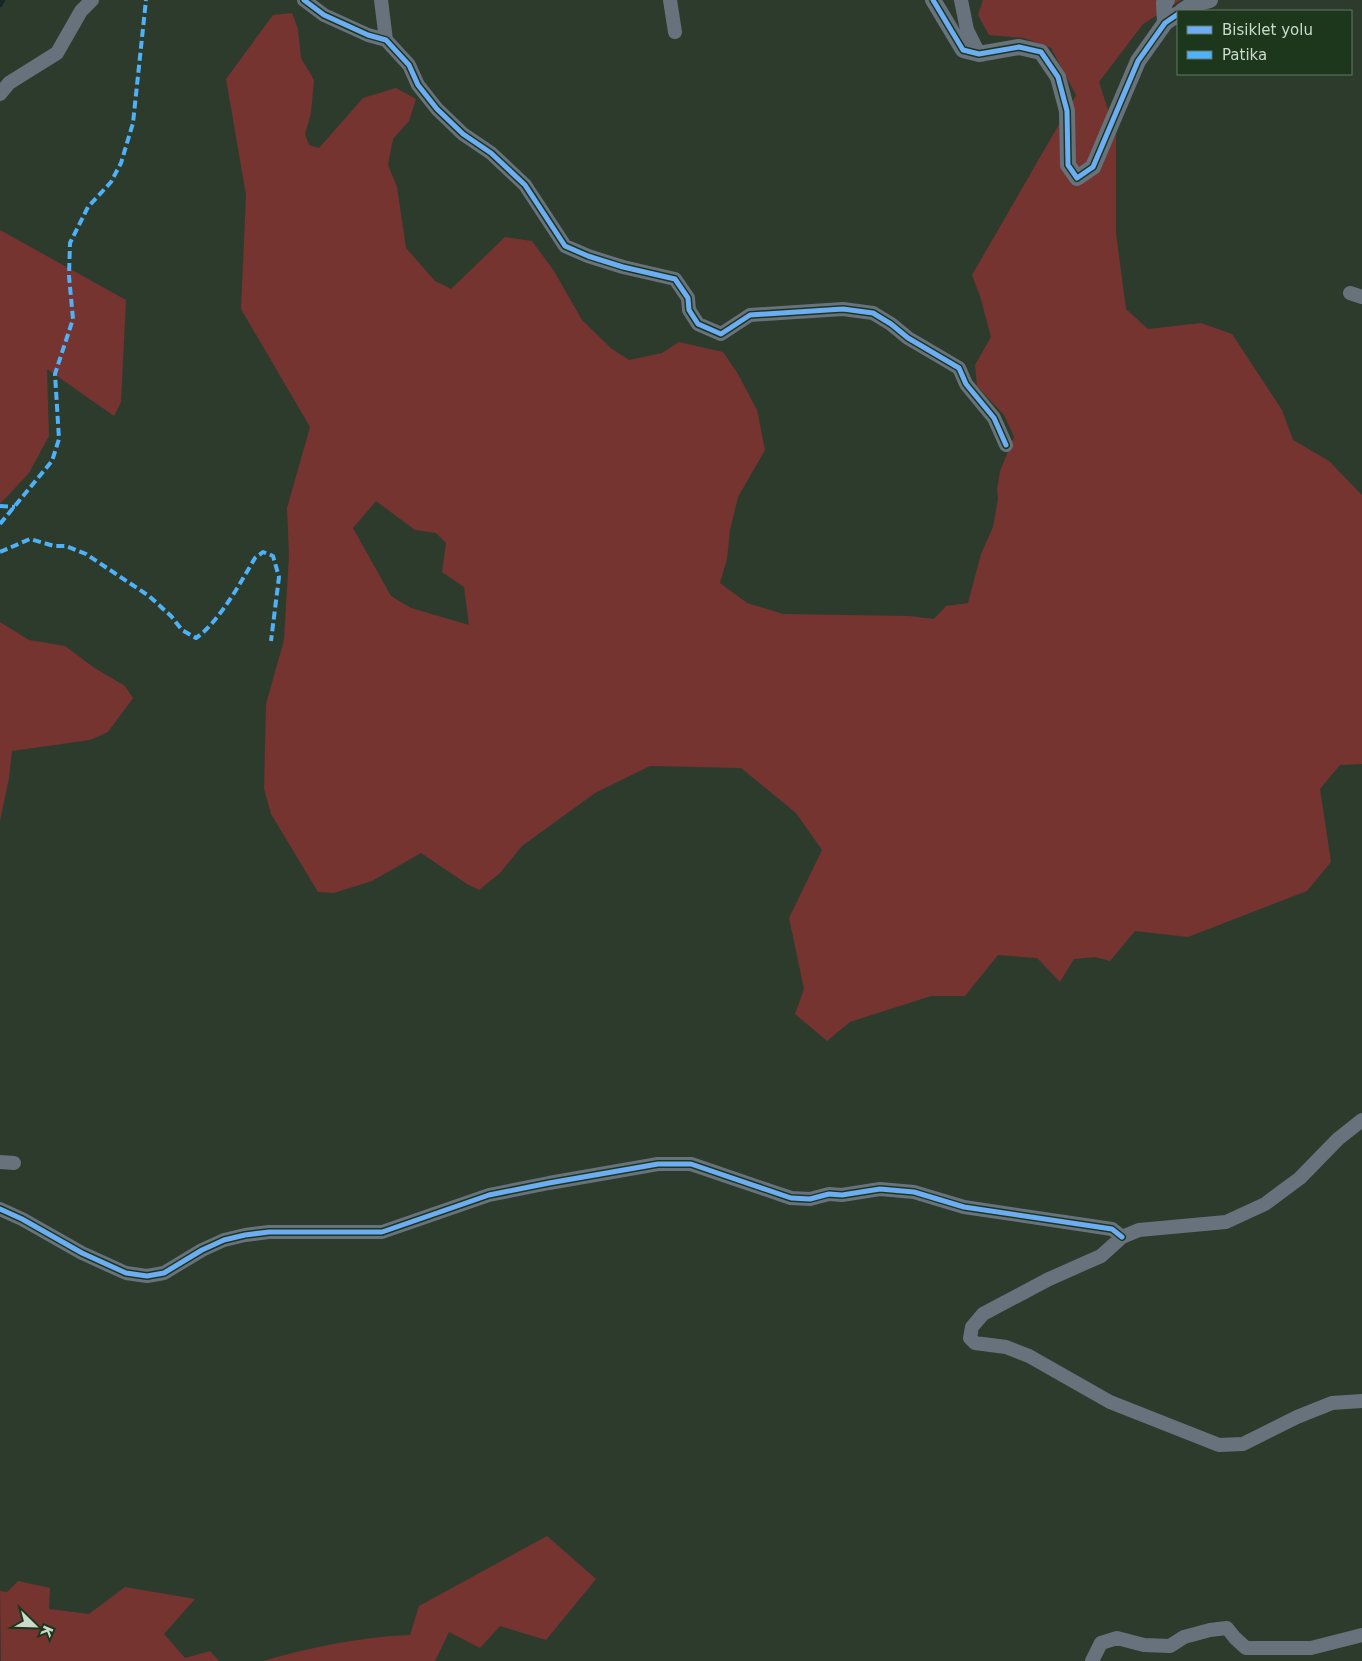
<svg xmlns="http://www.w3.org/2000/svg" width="1362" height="1661" font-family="'DejaVu Sans',sans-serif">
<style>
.green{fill:#753430;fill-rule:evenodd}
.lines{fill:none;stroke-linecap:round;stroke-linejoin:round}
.stream{stroke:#142828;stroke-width:4.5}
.minor{stroke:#68727c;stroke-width:14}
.tertiary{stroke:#68727c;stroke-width:16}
.quiet{stroke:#4fb1f8;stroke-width:4;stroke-dasharray:8 4;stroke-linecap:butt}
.cycleway-casing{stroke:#1d371d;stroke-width:8}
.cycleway{stroke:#6dadf4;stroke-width:5}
</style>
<rect width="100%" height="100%" fill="#2d3b2d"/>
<!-- green -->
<path class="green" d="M983,0H1181L1143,24L1099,82L1116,134V233L1126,309L1148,329L1201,323L1232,334L1282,410L1293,440L1329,461L1362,495V764L1340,765L1320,789L1331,862L1307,891L1188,937L1135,931L1110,961L1095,957L1074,959L1060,982L1037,958L998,955L965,996H931L850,1022L827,1041L795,1014L804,989L789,918L822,850L796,813L741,768L650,766L595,793L522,846L500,873L479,890L467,884L421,853L372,881L334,893L318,892L271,814L264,789L266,704L284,640L289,555L287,508L310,427L241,309L246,195L226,79L273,15L292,13L298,29L301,58L314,80L311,113L305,134L309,145L319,148L363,98L396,88L416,99L409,121L393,139L388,165L397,187L406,248L435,281L451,289L505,237L532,241L554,271L582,320L612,349L629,360L662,353L679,342L723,352L738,374L757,410L765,450L738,497L730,530L727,559L720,583L747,603L783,614L909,616L934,619L946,606L968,603L981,554L993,527L998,499L997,490L1000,471L1014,437L1004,415L977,386L975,365L991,337L980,296L972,275L1076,95L1051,48L1024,38L989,35L978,15ZM376,501L415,530L436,533L446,543L442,572L464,587L469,625L411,608L391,596L353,528Z
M0,230L126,300L121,402L114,416L47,369L49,436L29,473L0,504Z
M0,622L29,640L65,646L93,667L125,686L133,698L108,732L90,740L12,751L9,778L0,821Z
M547,1536L596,1579L546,1640L500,1626L480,1648L449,1632L435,1661H263C311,1647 360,1637 410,1635L419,1606Z
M18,1581L50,1588L49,1609L89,1614L125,1587L195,1599L164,1634L185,1658L210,1651L219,1661H1L0,1591L7,1592Z"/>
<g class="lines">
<!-- stream -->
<path class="stream" d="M0,5L3,0"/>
<!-- minor -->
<path class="minor" d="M304,0L324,15L368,35L386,40L409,65L418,85L437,109L463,134L491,153L525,185L565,246L588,256L623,267L675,279L688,298L689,310L698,324L721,334L750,315L843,309L873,313L891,324L908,338L959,368L966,384L994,418L1006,445
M381,0L386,40
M670,0L675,32
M961,0L967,30L979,54
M0,94L9,83L57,53L81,11L92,0
M1350,293L1362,297
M1362,1120L1338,1139L1300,1178L1265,1204L1226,1222L1139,1230L1122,1237L1101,1256L1049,1279L983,1314L972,1327L970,1338L975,1343L1006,1347L1029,1356L1110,1402L1219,1445L1243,1444L1297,1417L1332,1403L1362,1401
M0,1162L14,1163
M0,1209L22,1219L82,1253L126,1273L147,1276L164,1273L202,1250L224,1240L245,1235L269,1232H382L489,1195L549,1183L658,1164H691L791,1198L810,1199L829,1194L842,1195L880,1189L914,1192L964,1207L1112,1229L1122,1237
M1092,1661L1101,1643L1117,1638L1144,1645L1170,1646L1184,1637L1210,1630L1227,1628L1235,1638L1246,1648H1311L1362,1635"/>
<!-- tertiary -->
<path class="tertiary" d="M933,0L963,50L979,54L1019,47L1041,52L1058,77L1067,111L1068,165L1077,178L1093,167L1138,61L1165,23L1178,14
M1182,11L1191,5L1210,0
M1165,23L1164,3L1167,0"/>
<!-- quiet -->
<path class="quiet" d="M0,506L15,507
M0,524L52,461L59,439L55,374L73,319L69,276L70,243L88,207L111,182L121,163L133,123L146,0
M0,552L30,539L54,546H66L86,554L149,596L171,616L182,630L196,638C219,622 241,582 255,558L263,552L273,556L279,577L271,641"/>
<defs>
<path id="cycleway" d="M304,0L324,15L368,35L386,40L409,65L418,85L437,109L463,134L491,153L525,185L565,246L588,256L623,267L675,279L688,298L689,310L698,324L721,334L750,315L843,309L873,313L891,324L908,338L959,368L966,384L994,418L1006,445
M933,0L963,50L979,54L1019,47L1041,52L1058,77L1067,111L1068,165L1077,178L1093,167L1138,61L1165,23L1178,14
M0,1209L22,1219L82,1253L126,1273L147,1276L164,1273L202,1250L224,1240L245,1235L269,1232H382L489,1195L549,1183L658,1164H691L791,1198L810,1199L829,1194L842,1195L880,1189L914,1192L964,1207L1112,1229L1122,1237"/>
</defs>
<!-- cycleway casing -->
<use href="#cycleway" class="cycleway-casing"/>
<!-- cycleway -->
<use href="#cycleway" class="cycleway"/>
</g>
<!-- legend -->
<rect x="1177" y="10" width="175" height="65" fill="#1d371d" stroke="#637862"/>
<rect x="1187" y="26" width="25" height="8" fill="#6dadf4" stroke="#637862"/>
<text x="1222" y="35" font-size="15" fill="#cbdaca">Bisiklet yolu</text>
<rect x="1187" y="51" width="25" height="8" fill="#4fb1f8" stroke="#637862"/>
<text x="1222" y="60" font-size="15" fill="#cbdaca">Patika</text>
<!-- north arrow -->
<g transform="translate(35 1626) rotate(113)" stroke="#1d371d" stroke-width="4" paint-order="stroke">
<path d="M0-4L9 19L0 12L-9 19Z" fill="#cbdaca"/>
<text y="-8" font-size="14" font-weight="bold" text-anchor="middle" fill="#cbdaca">K</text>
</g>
</svg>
